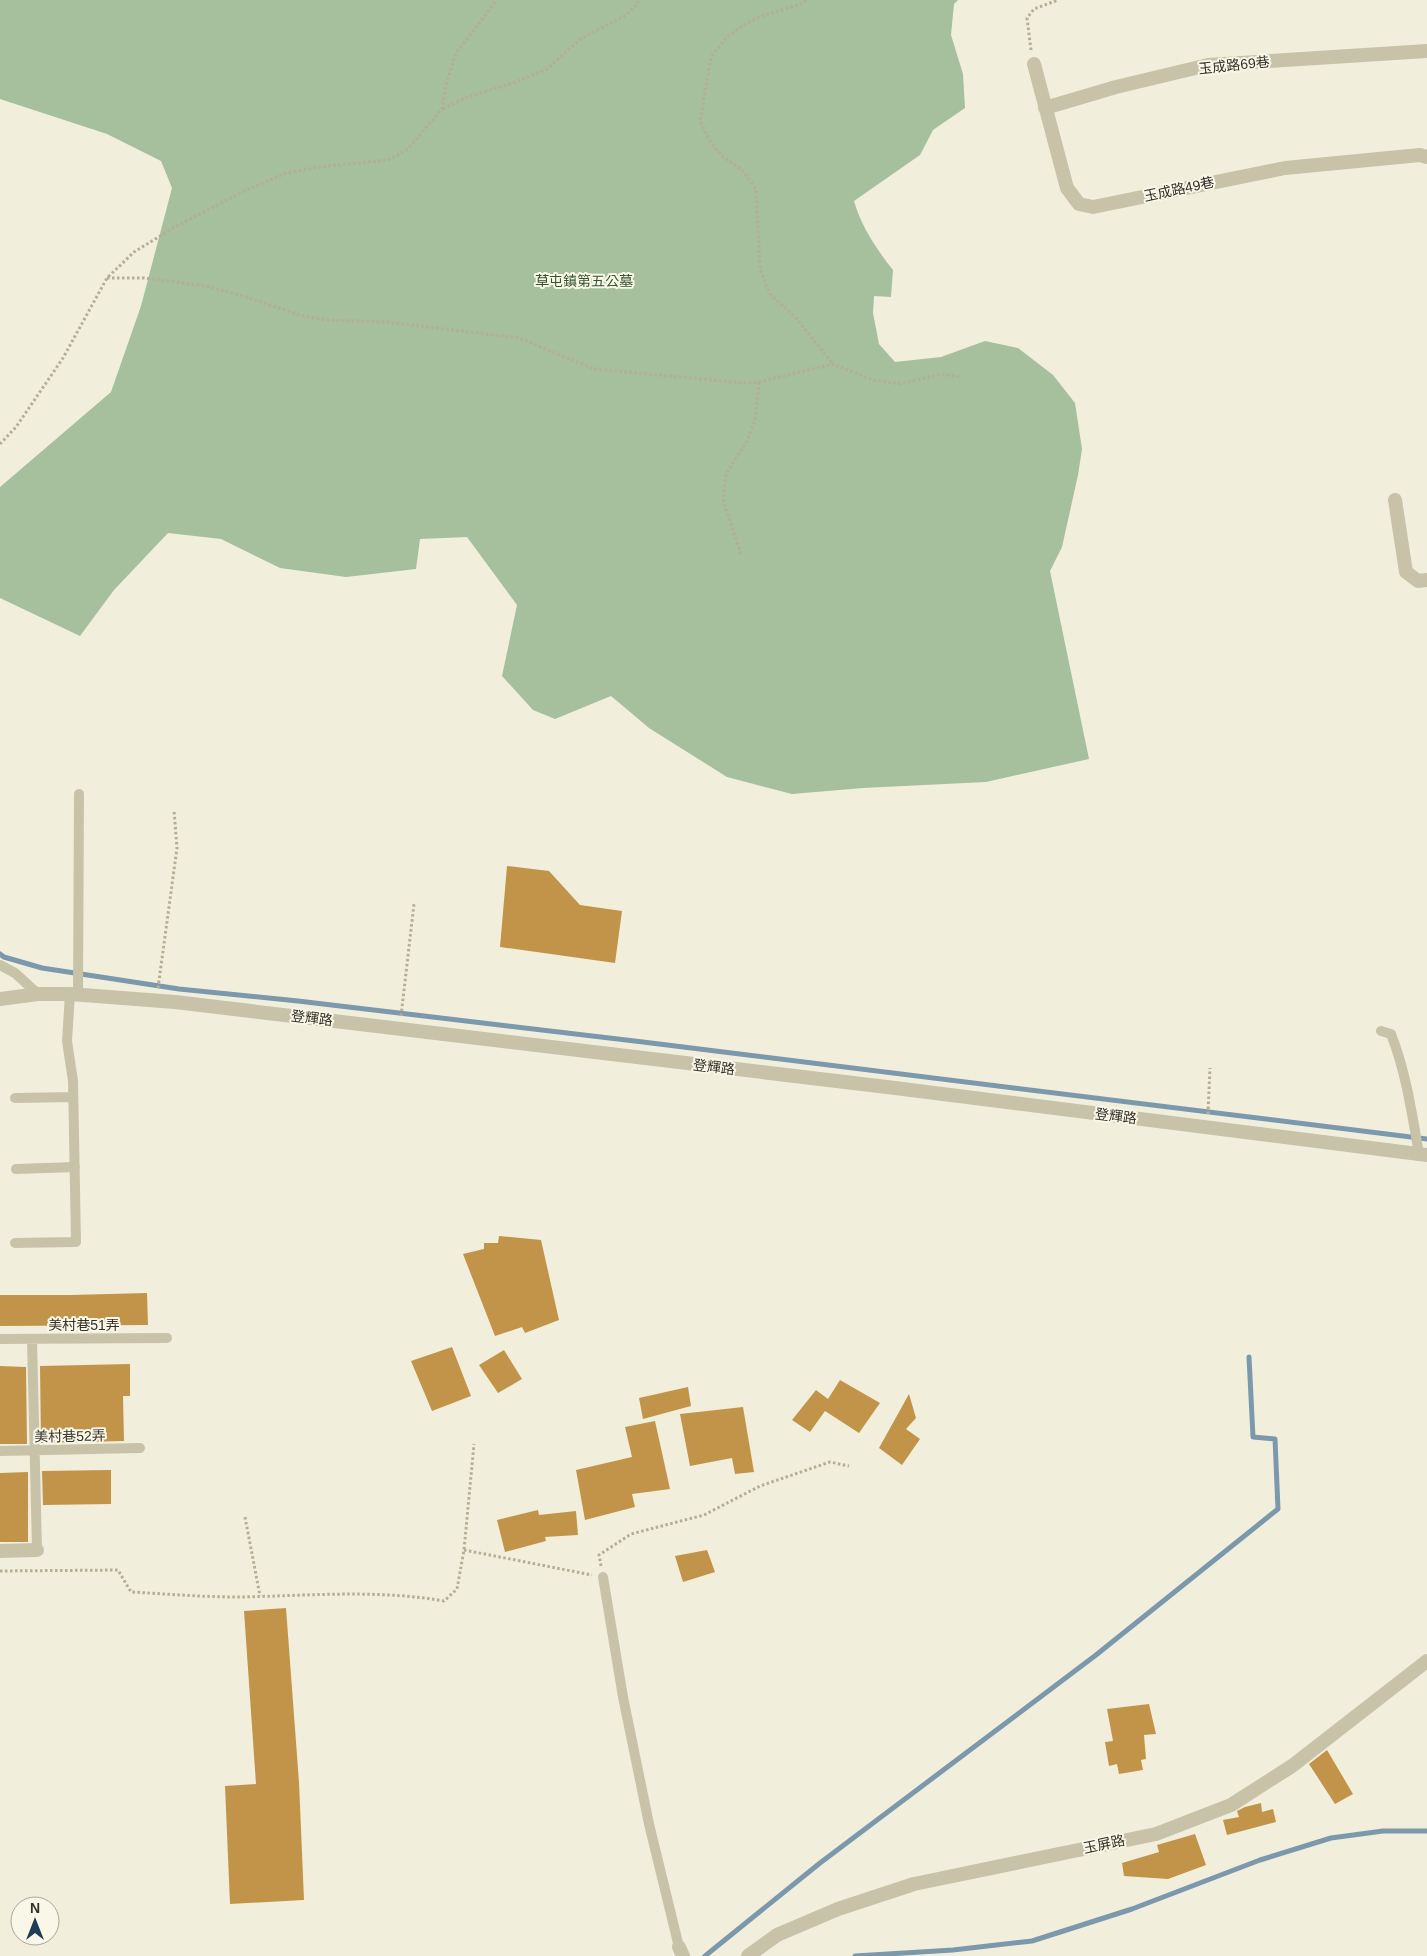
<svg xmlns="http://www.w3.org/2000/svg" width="1427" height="1956" font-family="Arial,'Noto Sans TC',sans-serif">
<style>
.green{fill:#a6bf9c}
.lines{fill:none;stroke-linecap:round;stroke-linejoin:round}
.stream{stroke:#7c98ad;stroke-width:5}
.building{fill:#c1944a}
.path{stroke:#b4ae92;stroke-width:3;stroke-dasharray:2.5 2.5;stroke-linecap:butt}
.service{stroke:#c8c3a8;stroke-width:10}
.minor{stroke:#c8c3a8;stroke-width:14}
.tertiary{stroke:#c8c3a8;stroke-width:14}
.labels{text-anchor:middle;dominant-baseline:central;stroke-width:4;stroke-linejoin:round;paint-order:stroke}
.street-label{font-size:14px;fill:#353128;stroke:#f9f7e8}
.park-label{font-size:14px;fill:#36532d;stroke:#f9f7e8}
</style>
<rect width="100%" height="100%" fill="#f1efdc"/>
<!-- green -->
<path class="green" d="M0,0H958L954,4L951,35L963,74L965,108L933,130L920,155L854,201C861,226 877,250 893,270L891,297L874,296L873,313L879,344L895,362L941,357L985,341L1018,348L1053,375L1075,403L1082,449L1078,475L1062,547L1050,571L1089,759L986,782L863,788L792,794L727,777L649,728L611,696L555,719L533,710L502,676L517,605L467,537L420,539L416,569L346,577L280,568L221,539L168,533L114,590L80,636L0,598V487L111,392L141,306L172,188L161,161L107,134L0,99Z"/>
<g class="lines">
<!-- stream -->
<path class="stream" d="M0,954L4,957L42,968L179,989L298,1001L643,1042L1427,1139
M705,1956L820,1863L1096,1655L1278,1509L1275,1439L1253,1437L1249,1357
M855,1956L953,1950L1032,1941L1132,1909L1260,1860L1331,1838L1383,1831H1427"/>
</g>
<!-- building -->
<path class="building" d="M507,866L549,871L580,905L622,911L615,963L500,947Z
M499,1236L541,1240L559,1320L525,1333L522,1327L495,1336L463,1254L484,1249V1243H498Z
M147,1293L148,1325L0,1326V1295H71Z
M452,1347L471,1396L432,1411L411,1361Z
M504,1350L522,1379L498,1393L479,1365Z
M130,1364V1396H123L124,1441L41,1443L40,1366Z
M0,1366L26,1367L27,1444H0Z
M840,1380L880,1403L859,1433L825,1411L810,1432L792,1420L816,1390L828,1399Z
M688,1387L691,1406L643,1419L639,1398Z
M909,1394L916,1418L906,1429L920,1439L902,1465L879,1448Z
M743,1407L754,1472L735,1474L732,1458L690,1466L680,1414Z
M655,1421L670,1489L632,1494L635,1507L585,1520L576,1470L632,1457L625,1427Z
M111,1470V1504L43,1505L42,1471Z
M28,1472V1542H0V1473Z
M538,1510L539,1515L576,1511L578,1535L545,1537L546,1541L505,1552L497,1520Z
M707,1550L715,1572L683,1582L675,1556Z
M286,1608L299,1782L304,1900L230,1904L225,1786L256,1784L244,1611Z
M1149,1704L1156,1734L1144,1735L1146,1759L1141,1760L1143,1770L1119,1774L1117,1764L1109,1766L1105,1742L1113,1741L1107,1709Z
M1327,1750L1353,1794L1335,1804L1309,1764Z
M1261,1803L1262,1812L1273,1809L1276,1822L1227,1835L1223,1820L1239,1817L1237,1811L1245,1807Z
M1195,1834L1206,1865L1168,1879L1124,1876L1122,1863L1159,1852L1157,1845Z"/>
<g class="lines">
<!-- path -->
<path class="path" d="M806,0L801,4L759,17L742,26L726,38L711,57L700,121L711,143L722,156L742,170L756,189L760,269L770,294L795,317L833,364
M1031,50L1027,18L1034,9L1058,0
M443,109L465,98L513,83L547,69L582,38L626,15L638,4V0
M107,278H144L206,286L243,296L300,315L327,320L386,322L519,338L594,369L745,383L759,382L833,364L873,380L901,384L941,374L960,377
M0,444L16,427L63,358L107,278L134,252L175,227L240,193L286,173L319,167L388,160L408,149L442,109L446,85L456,53L497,0
M741,554L723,499L726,474L747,441L755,420L759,382
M158,988L177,848L174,810
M401,1016L414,904
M1208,1114L1210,1068
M245,1517L260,1596
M464,1550L592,1575
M601,1566L599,1555L631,1534L704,1515L760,1486L830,1462L849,1466
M0,1571L118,1570L131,1592C167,1594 203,1597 238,1597C308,1596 375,1589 444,1601L457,1589L464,1550L474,1444"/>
<!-- service -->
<path class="service" d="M0,965L15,973L38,994
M78,995L79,794
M1381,1031L1391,1034C1406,1072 1412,1114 1419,1154
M15,1098L73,1097
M16,1169L75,1167
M15,1243L76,1242L73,1081L67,1041L70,994
M0,1339L167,1338
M32,1339L37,1550
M0,1451L140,1448
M603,1577L623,1697L649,1824L679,1947"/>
<!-- minor -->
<path class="minor" d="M1034,64L1067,188L1079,204L1093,207L1285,168L1420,155L1427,157
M1045,108L1116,87L1208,65L1427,51
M1395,500L1406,572L1418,581L1427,580
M0,1551L37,1550
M679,1947L683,1956"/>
<!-- tertiary -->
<path class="tertiary" d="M0,999L38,994H70L175,1002L887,1087L1427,1155
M748,1956L777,1935L838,1909L914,1884L1156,1834L1231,1805L1292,1766L1427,1661"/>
</g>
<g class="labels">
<!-- street labels -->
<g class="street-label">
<text transform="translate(1234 65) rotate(-6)">玉成路69巷</text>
<text transform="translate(1179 189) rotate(-12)">玉成路49巷</text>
<text transform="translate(312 1018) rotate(7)">登輝路</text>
<text transform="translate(714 1067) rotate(7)">登輝路</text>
<text transform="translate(1116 1116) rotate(7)">登輝路</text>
<text x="84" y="1325">美村巷51弄</text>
<text transform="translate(70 1436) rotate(-1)">美村巷52弄</text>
<text transform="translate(1104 1844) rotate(-12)">玉屏路</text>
</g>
<!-- park labels -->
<g class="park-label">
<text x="584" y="281">草屯鎮第五公墓</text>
</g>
</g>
<!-- north arrow -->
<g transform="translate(35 1921)"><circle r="24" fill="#f9f7e8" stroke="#aba89b"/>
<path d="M0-4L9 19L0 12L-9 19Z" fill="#1f3d55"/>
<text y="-8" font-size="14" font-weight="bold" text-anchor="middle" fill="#353128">N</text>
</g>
</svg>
